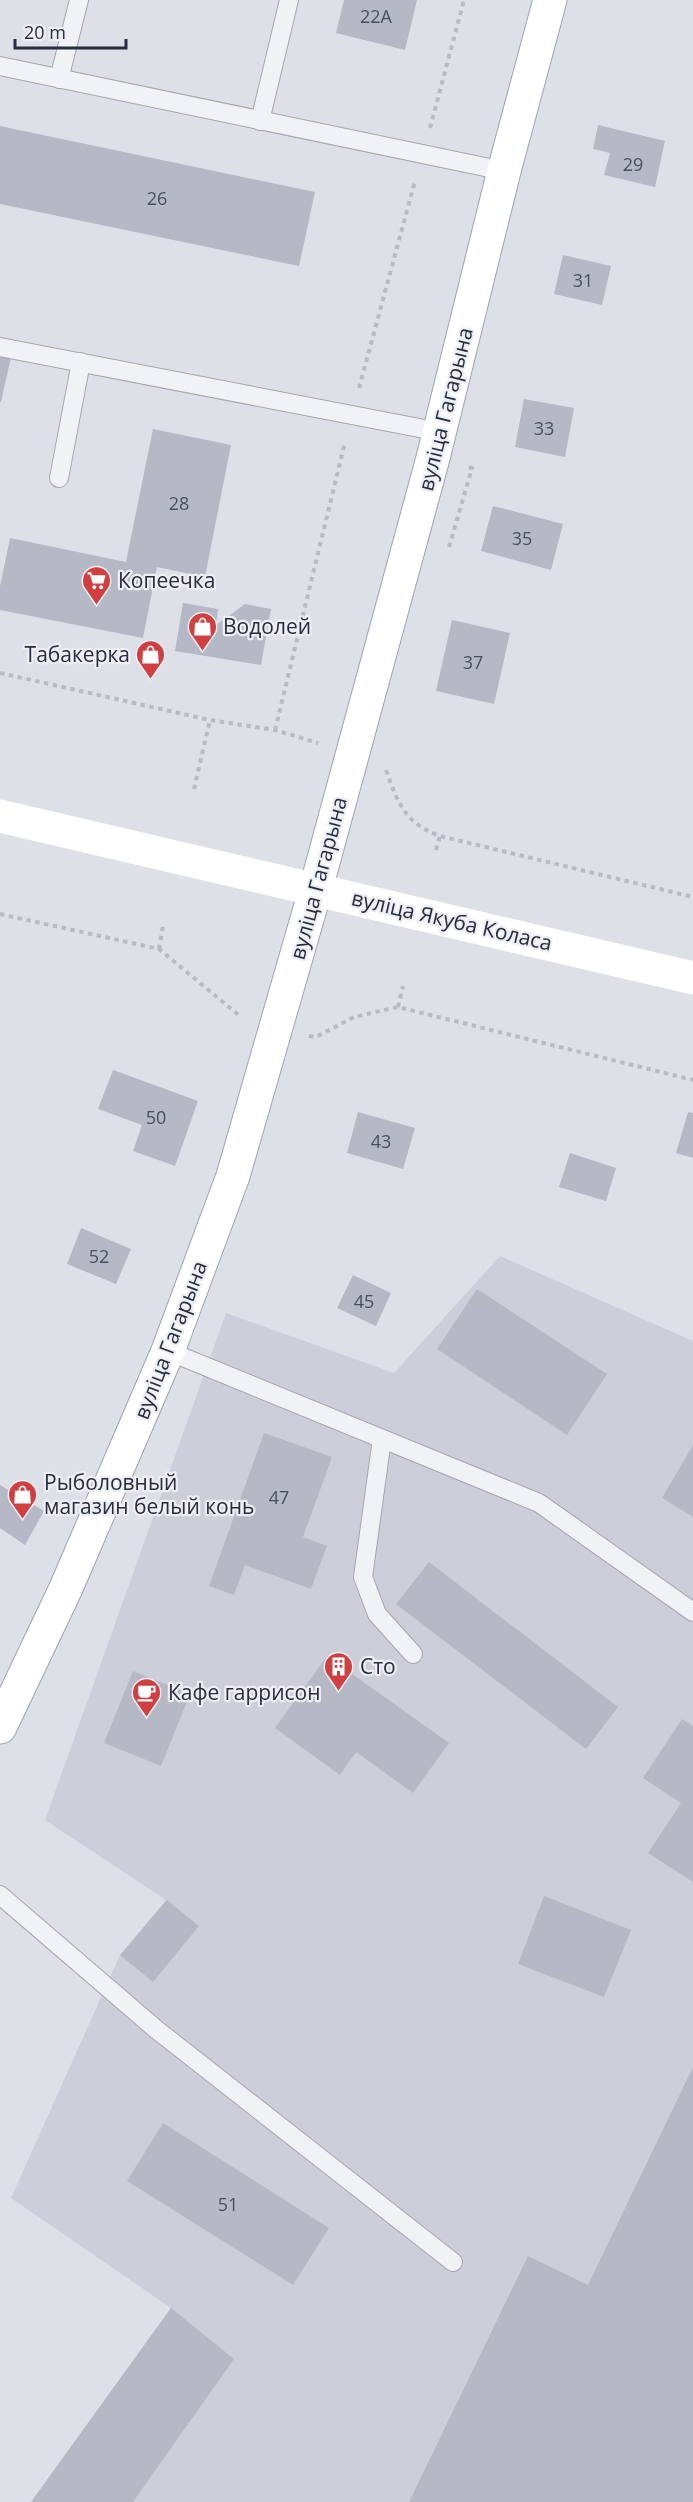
<svg xmlns="http://www.w3.org/2000/svg" width="693" height="2502" font-family="'Open Sans',sans-serif">
<style>
.built{fill:#cccfda}
.building{fill:#b5b9c5}
.lines{fill:none;stroke-linecap:round;stroke-linejoin:round}
.lane-casing{stroke:#a3a6b2;stroke-width:20}
.primary-casing{stroke:#9da3b4;stroke-width:35}
.path{stroke:#b8bbc3;stroke-width:4;stroke-dasharray:4.5 4.5;stroke-linecap:butt}
.lane{stroke:#f0f2f6;stroke-width:18}
.secondary{stroke:#fff;stroke-width:33}
.primary{stroke:#fff;stroke-width:33}
.labels{text-anchor:middle;dominant-baseline:central;stroke-width:4.5;stroke-linejoin:round;paint-order:stroke}
.number-label{font-size:18px;fill:#4a4f60}
.street-label{font-size:21px;fill:#272c3f;stroke:#edeff5}
.poi-label{font-size:21px;fill:#272c3f;stroke:#edeff5;text-anchor:start}
</style>
<rect width="100%" height="100%" fill="#dee0e8"/>
<!-- built -->
<path class="built" d="M500,1256L693,1341V2502H31L171,2308L11,2198L120,1955L166,1900L45,1820L226,1313L394,1373Z"/>
<!-- building -->
<path class="building" d="M344,0H417L405,50L336,33Z
M598,125L665,141L655,187L604,175L610,153L593,149Z
M0,126L315,192L299,266L0,204Z
M563,255L611,266L602,305L554,294Z
M0,354L11,357L1,402H0Z
M524,399L574,408L565,457L515,447Z
M153,429L231,445L205,577L157,567L143,638L0,610V586L10,538L126,562Z
M493,506L563,524L551,570L481,551Z
M183,603L218,609L216,625L245,604L271,609L261,665L175,651Z
M452,620L510,633L494,704L436,691Z
M113,1070L198,1101L175,1166L133,1151L142,1125L98,1109Z
M358,1112L415,1128L403,1169L347,1153Z
M688,1112L693,1113V1158L676,1153Z
M570,1153L616,1168L606,1201L559,1187Z
M81,1228L131,1249L116,1284L67,1264Z
M353,1275L391,1293L376,1326L337,1308Z
M477,1289L607,1374L567,1435L437,1349Z
M264,1433L332,1457L303,1537L327,1546L311,1589L245,1565L234,1595L209,1586Z
M693,1445V1517L662,1498Z
M0,1485L44,1511L25,1545L0,1528Z
M429,1562L618,1707L586,1749L396,1604Z
M327,1656L449,1743L413,1793L356,1752L340,1775L275,1728Z
M133,1671L190,1694L161,1766L104,1743Z
M682,1719L693,1726V1882L648,1853L681,1803L643,1778Z
M544,1896L631,1930L604,1997L518,1964Z
M167,1900L199,1926L153,1982L120,1955Z
M693,2067V2502H409L528,2256L588,2285Z
M163,2123L329,2228L293,2285L127,2181Z
M171,2308L234,2359L133,2502H31Z"/>
<g class="lines">
<defs>
<path id="lane" d="M0,66L504,171
M59,79L79,0
M260,121L289,0
M0,347L440,432
M59,478L81,362
M168,1351L539,1503L693,1612
M382,1439L363,1577L377,1614L413,1654
M0,1895L157,2030L453,2262"/>
<path id="primary" d="M0,1727L66,1588L168,1351L233,1176L316,888L433,458L504,171L550,0"/>
</defs>
<!-- lane casing -->
<use href="#lane" class="lane-casing"/>
<!-- primary casing -->
<use href="#primary" class="primary-casing"/>
<!-- path -->
<path class="path" d="M430,128L464,0
M359,388L415,181
M449,547L472,468L466,467
M0,673L210,720L275,730L318,743
M275,730L345,442
M386,770C398,804 405,823 440,836L693,897
M194,789L210,720
M436,850L440,836
M0,914L159,949L241,1017
M159,949L163,926
M398,1007L403,986
M309,1036L316,1037L354,1017L398,1007L693,1080"/>
<!-- lane -->
<use href="#lane" class="lane"/>
<!-- secondary -->
<path class="secondary" d="M0,816L693,978"/>
<!-- primary -->
<use href="#primary" class="primary"/>
</g>
<!-- icons -->
<defs>
<symbol id="supermarket-pin" viewBox="-11 -11 22 30"><path d="M0 17L-7.5 6A9.5 9.5 0 1 1 7.5 6Z" fill="#d13f41" stroke="#edeff5"/><path d="M-6-5.5h2.5l.6 2H6L4.5 2H-2.5L-4.4-4H-6ZM-1.5 3.2a1.3 1.3 0 1 0 .1 0ZM3 3.2a1.3 1.3 0 1 0 .1 0Z" fill="#fff"/></symbol>
<symbol id="shop-pin" viewBox="-11 -11 22 30"><path d="M0 17L-7.5 6A9.5 9.5 0 1 1 7.5 6Z" fill="#d13f41" stroke="#edeff5"/><path d="M-5-2.5h2.3a2.7 3.5 0 0 1 5.4 0H5L5.5 6h-11ZM-1.5-2.5h3a1.5 2.3 0 0 0-3 0Z" fill="#fff"/></symbol>
<symbol id="building-pin" viewBox="-11 -11 22 30"><path d="M0 17L-7.5 6A9.5 9.5 0 1 1 7.5 6Z" fill="#d13f41" stroke="#edeff5"/><path d="M-4-6H4V6H1V3H-1V6H-4ZM-2.5-4.3h1.7v1.8h-1.7ZM.8-4.3h1.7v1.8H.8ZM-2.5-1h1.7V.8h-1.7ZM.8-1h1.7V.8H.8Z" fill="#fff"/></symbol>
<symbol id="cafe-pin" viewBox="-11 -11 22 30"><path d="M0 17L-7.5 6A9.5 9.5 0 1 1 7.5 6Z" fill="#d13f41" stroke="#edeff5"/><path d="M-5.5-4.5H6V0H3Q3 3.5 0 3.5H-2.5Q-5.5 3.5-5.5 0ZM3-3.2v2h1.7v-2ZM-6 4.5H4V6H-6Z" fill="#fff"/></symbol>
</defs>
<g fill-rule="evenodd">
<use href="#supermarket-pin" x="80" y="564" width="33" height="45"/>
<use href="#shop-pin" x="186" y="610" width="33" height="45"/>
<use href="#shop-pin" x="134" y="638" width="33" height="45"/>
<use href="#shop-pin" x="6" y="1478" width="33" height="45"/>
<use href="#building-pin" x="322" y="1650" width="33" height="45"/>
<use href="#cafe-pin" x="130" y="1676" width="33" height="45"/>
</g>
<g class="labels">
<!-- number labels -->
<g class="number-label">
<text x="376" y="16">22А</text>
<text x="633" y="164">29</text>
<text x="157" y="198">26</text>
<text x="583" y="280">31</text>
<text x="544" y="428">33</text>
<text x="179" y="503">28</text>
<text x="522" y="538">35</text>
<text x="473" y="662">37</text>
<text x="156" y="1117">50</text>
<text x="381" y="1141">43</text>
<text x="99" y="1256">52</text>
<text x="364" y="1301">45</text>
<text x="279" y="1497">47</text>
<text x="228" y="2204">51</text>
</g>
<!-- street labels -->
<g class="street-label">
<text transform="translate(445 409) rotate(-76)">вуліца Гагарына</text>
<text transform="translate(318 878) rotate(-75)">вуліца Гагарына</text>
<text transform="translate(452 920) rotate(13)">вуліца Якуба Коласа</text>
<text transform="translate(170 1340) rotate(-69)">вуліца Гагарына</text>
</g>
<!-- poi labels -->
<g class="poi-label">
<text x="118" y="580">Копеечка</text>
<text x="223" y="626">Водолей</text>
<text x="130" y="654" text-anchor="end">Табакерка</text>
<text x="44" y="1482">Рыболовный<tspan x="44" dy="24">магазин белый конь</tspan></text>
<text x="360" y="1666">Сто</text>
<text x="168" y="1692">Кафе гаррисон</text>
</g>
</g>
<!-- scale -->
<path d="M15 39v9h111v-9" fill="none" stroke="#272c3f" stroke-width="3"/>
<text x="24" y="39" font-size="18" fill="#272c3f" stroke="#edeff5" stroke-width="4.5" paint-order="stroke">20 m</text>
</svg>
